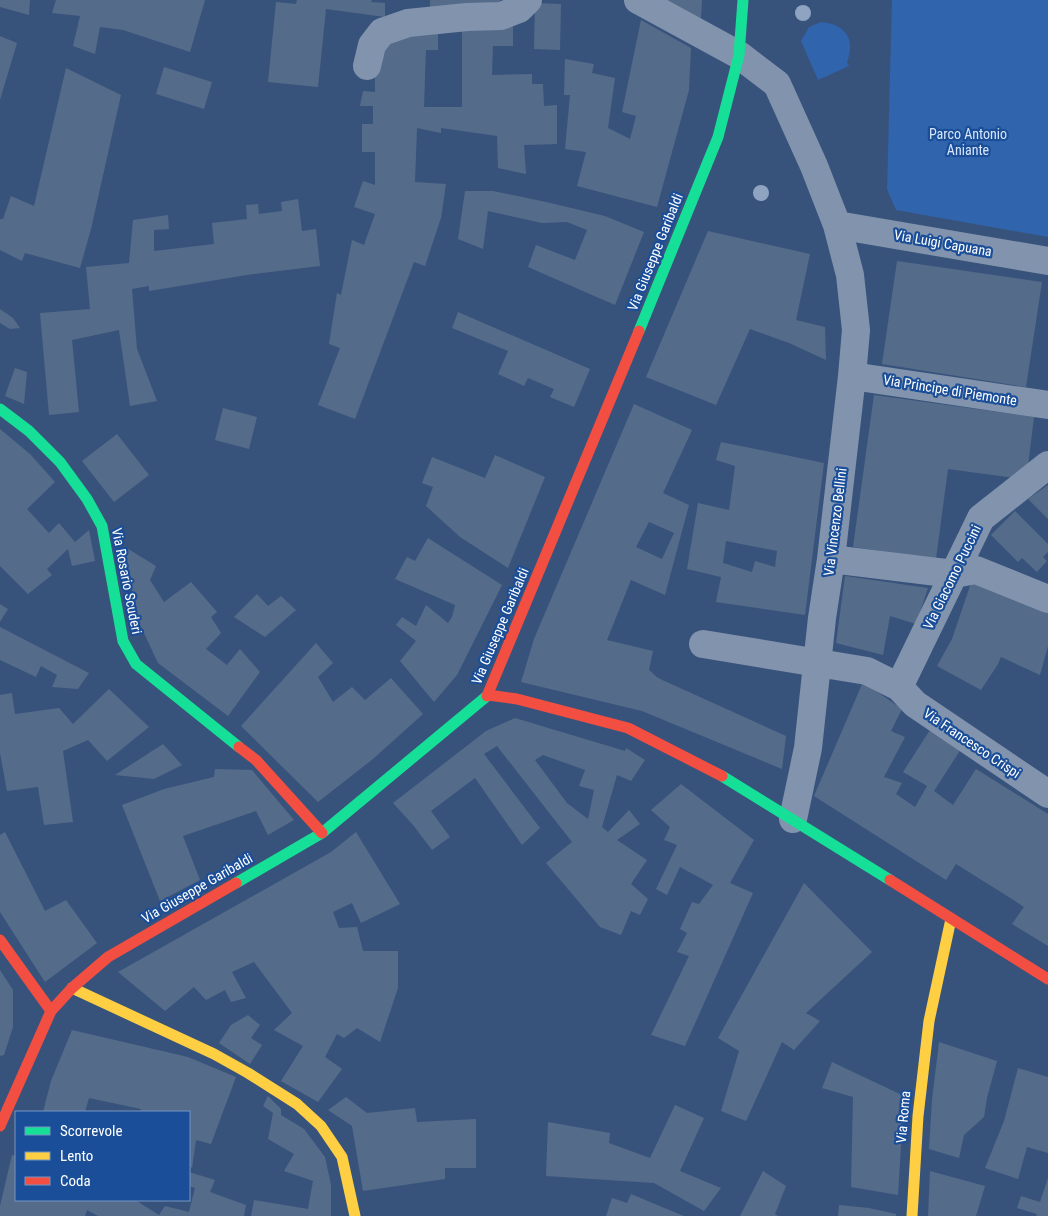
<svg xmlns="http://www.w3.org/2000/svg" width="1048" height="1216" font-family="'Roboto Condensed',sans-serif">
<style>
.green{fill:#3064ad}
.building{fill:#556b8a;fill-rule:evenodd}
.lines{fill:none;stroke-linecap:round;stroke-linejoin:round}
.street{stroke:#8294ad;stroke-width:28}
.fast{stroke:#16e098;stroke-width:11}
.slow{stroke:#ffcf43;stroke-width:11}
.jam{stroke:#f24e42;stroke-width:11}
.tree{fill:#8fa4c1}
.labels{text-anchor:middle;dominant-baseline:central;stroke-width:4.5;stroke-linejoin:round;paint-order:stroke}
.park-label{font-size:14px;fill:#d7e6fb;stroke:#1b4e98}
.street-label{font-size:14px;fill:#fff;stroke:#1b4e98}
</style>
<rect width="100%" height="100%" fill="#38537b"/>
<!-- green -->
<path class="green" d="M892,0H1048V237L896,210L887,189Z
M821,22C845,24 856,39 847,62L849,66L818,80L801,41L809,27Z"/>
<!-- building -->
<path class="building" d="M0,0H30L29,15L0,7Z
M56,0H205L190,52L123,30L100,27L95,54L73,46L80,16L52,13Z
M297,0H372L371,2L385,3V17L326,9L318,87L268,82L276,2L296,4Z
M430,0H500V4L430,12Z
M665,0H702L701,19Z
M535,3L561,4L560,50L534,49Z
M641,20L691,48L689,90L657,207L577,186L586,152L565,149L570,95H564L565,59L594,64L592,73L615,78L608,128L630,139L636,116L622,112Z
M462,23H513V46H493L492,75L532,74V84H543L544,106L557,105V144L524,145L526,174L498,168L497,136L441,128V133L417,128L415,182L446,184L441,218L425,266L414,262L355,419L318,405L340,348L329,344L337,293L341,295L352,240L364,245L375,214L354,207L363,181L375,185V152H362V124H373V106H360L363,91L375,92V51L388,41L438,29V50H426L424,107H462Z
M0,36L17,43L0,100Z
M164,67L212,82L204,109L156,94Z
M66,68L121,95L91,229L80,268L25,253L22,261L0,250V219H3L11,196L34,206Z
M465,191H493L546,202L605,216L644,232L615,305L528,267L536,245L575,260L587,230L567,222L542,223L488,211L483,249L458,239Z
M298,199L302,231L316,229L320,266L253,274L149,291V286L132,289L137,349L157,401L130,406L119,330L72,340L79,412L49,415L40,313L90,309L86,267L129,263L133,220L168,215L169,229L154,230V251L214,244L212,223L247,219L246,205L258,204L259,214L282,211L281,202Z
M708,231L810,254L796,320L825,327L826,360L789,343L750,329L716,405L646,377Z
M897,261L1042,282L1026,387L882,364Z
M0,309L13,318L20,328L10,329L0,323Z
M458,312L590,369L574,407L550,397L554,389L528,378L524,386L498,374L508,351L452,328Z
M15,368L27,372L24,404L5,396Z
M874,395L1034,417L1028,466L1015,478L948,469L936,559L853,547Z
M634,404L692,430L663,493L689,505L665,595L631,580L607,640L653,651L649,670L658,678L786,736L782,769L642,711L521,682L534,639ZM649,522L674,533L662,559L636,547Z
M223,408L257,417L249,449L215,440Z
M0,429L30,454L55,482L27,509L49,533L59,523L75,542L89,530L95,561L72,566L68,549L47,569L52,575L28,594L0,566Z
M117,434L149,475L114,502L82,461Z
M721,442L824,463L805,615L716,602L721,577L687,569L698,503L729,510L735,466L716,460ZM726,541L777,551L775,567L755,561L752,572L723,563Z
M495,455L545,477L508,568L460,537L426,506L433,487L422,483L432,457L485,478Z
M1048,485V519L1028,499Z
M1015,511L1048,544V552L1043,557L1047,561L1037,572L1022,558L1018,562L991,535Z
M428,538L502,585L457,675L434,702L400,661L416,641L396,625L402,617L416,626L426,605L448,623L452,617L455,605L395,579L407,557L415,561Z
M125,547L156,566L150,580L164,602L191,582L217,612L211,617L221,633L206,649L227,665L240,649L260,672L228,716L158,663L136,616Z
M845,576L928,588L916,624L890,616L883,655L836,643Z
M971,583L1048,611V646L1040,675L1001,657L998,664L981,690L937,666L952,639Z
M257,594L268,606L281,596L296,610L265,637L234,617Z
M0,604L8,609L0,622Z
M0,627L89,673L78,689L52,687L57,675L41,666L36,677L0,660Z
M316,643L333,663L318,677L333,702L352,687L365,700L391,678L423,714L373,759L318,802L241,726Z
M863,682L902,709L891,731L905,737L884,777L902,783L896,794L915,807L927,786L903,772L930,730L961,749L934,791L953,805L976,769L1048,814V946L1012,924L1024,907L1012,899L956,864L946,880L814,796Z
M109,689L149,727L107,761L88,740L63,751L73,822L44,825L38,787L7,791L0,753V695L12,693L15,714L59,708L73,724Z
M515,718L625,751L626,748L645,760L631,781L617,775L602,827L608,832L629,810L640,824L617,840L647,860L631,884L648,899L640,915L631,911L621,935L600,927L546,863L572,842L497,746L484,754L540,828L522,845L475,778L431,811L450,837L432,850L413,825L393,803L486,731ZM543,755L585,770L579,786L594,790L588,819L567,803L535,760Z
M163,744L182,765L154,779L115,775Z
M215,769L252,770L294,820L268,835L256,811L183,836L200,880L160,901L122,805L164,789L214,777Z
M681,784L754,840L730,883L753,893L685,1046L651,1035L689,956L677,952L687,933L680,929L692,902L699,904L713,885L680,867L667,895L656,889L677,845L664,840L670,827L651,810Z
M5,832L45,911L66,900L97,943L45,982L0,912V835Z
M356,832L400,904L361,923L352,903L333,912L339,928L357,927L363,951H398V988L380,1042L357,1028L344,1038L337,1034L325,1057L342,1069L318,1102L281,1081L303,1046L274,1030L292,1013L254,962L232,972L246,998L231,1002L225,990L206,1000L194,987L165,1011L118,972L331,852Z
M804,883L872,952L806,1013L820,1021L794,1050L782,1042L746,1121L721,1111L739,1051L718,1038Z
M0,970L13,990V1027L4,1055L0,1056Z
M248,1015L260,1025L251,1038L262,1045L250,1064L219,1043L231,1025Z
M72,1030L188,1057L236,1077L211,1144L196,1140L192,1168L189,1166V1112H140L141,1109L89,1098L85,1112H43L51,1081Z
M939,1042L997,1061L987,1098L984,1117L964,1135L959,1158L929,1149L932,1100Z
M832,1062L904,1096L898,1195L851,1187L853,1097L822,1088Z
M1018,1068L1048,1077V1153L1027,1147L1018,1179L985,1168L1004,1121Z
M268,1096L281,1109V1115L304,1129L325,1157L331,1185V1216H251L254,1200L308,1209L313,1181L284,1171L294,1154L268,1139L273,1113L263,1106Z
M346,1097L367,1113L415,1108L417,1122L476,1119V1168H445V1179L363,1191L352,1126L328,1110Z
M675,1105L704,1118L680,1171L721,1188L704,1211L654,1183L546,1176L548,1122L610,1133L609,1143L650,1158Z
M12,1155L16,1156V1200H135L159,1215L165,1206L189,1212L195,1188L189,1186V1172L215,1180L210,1192L246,1205L244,1216H98L87,1210L85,1216H0V1206Z
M763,1171L786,1186L775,1214L778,1216H740Z
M930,1171L985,1186L976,1216H928Z
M1048,1178V1216H1036L1037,1214L1017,1208L1021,1196L1040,1202Z
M631,1194L662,1207L684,1216H606L612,1198L627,1203Z
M839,1205L869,1208L896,1214V1216H838Z"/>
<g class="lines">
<!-- street -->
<path class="street" d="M638,0L739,55L777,84L814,166L837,225L850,275L856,330L852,376L831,559L822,618L808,748L793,819
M367,66L372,45L382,32L408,23L467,17L501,16L519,9L528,0
M837,225L1048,261
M852,376L1048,405
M831,559L954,574L976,570L1048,599
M703,644L867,671L899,687L915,704L1048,794
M899,687L981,518L1048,465"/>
<!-- fast -->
<path class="fast" d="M639,331L718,137L739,55L743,0
M0,409L29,431L60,462L87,499L102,526L123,641L136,664L239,747
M722,776L890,880
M236,883L322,833L487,696"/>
<!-- slow -->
<path class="slow" d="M72,988L214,1054L248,1073L297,1104L321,1126L342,1157L355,1216
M912,1216L918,1116L929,1021L951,919"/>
<!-- jam -->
<path class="jam" d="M488,695L517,699L628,728L722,776
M487,696L639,331
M239,747L256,760L322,833
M890,880L1048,979
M0,940L51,1011
M0,1126L51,1011L72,988L108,957L236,883"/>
</g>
<!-- trees -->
<g class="tree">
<circle cx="803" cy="13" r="8"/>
<circle cx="761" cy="193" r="8"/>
</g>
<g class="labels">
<!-- park labels -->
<g class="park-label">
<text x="968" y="134">Parco Antonio<tspan x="968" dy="16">Aniante</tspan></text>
</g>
<!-- street labels -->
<g class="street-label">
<text transform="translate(943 243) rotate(10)">Via Luigi Capuana</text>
<text transform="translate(655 252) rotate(-68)">Via Giuseppe Garibaldi</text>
<text transform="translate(950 390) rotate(9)">Via Principe di Piemonte</text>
<text transform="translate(835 522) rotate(-83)">Via Vincenzo Bellini</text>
<text transform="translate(952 577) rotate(-64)">Via Giacomo Puccini</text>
<text transform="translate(127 581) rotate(79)">Via Rosario Scuderi</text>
<text transform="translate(500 626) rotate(-67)">Via Giuseppe Garibaldi</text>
<text transform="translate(972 743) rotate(34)">Via Francesco Crispi</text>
<text transform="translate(197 888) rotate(-30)">Via Giuseppe Garibaldi</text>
<text transform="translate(903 1117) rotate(-85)">Via Roma</text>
</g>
</g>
<!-- legend -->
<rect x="15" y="1111" width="175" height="90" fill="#1b4e98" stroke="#7695c1"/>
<rect x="25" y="1127" width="25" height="8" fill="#16e098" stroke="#7695c1"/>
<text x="60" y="1136" font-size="15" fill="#ffffff">Scorrevole</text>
<rect x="25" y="1152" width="25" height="8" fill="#ffcf43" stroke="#7695c1"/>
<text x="60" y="1161" font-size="15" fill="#ffffff">Lento</text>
<rect x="25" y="1177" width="25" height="8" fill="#f24e42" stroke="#7695c1"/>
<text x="60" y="1186" font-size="15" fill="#ffffff">Coda</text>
</svg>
